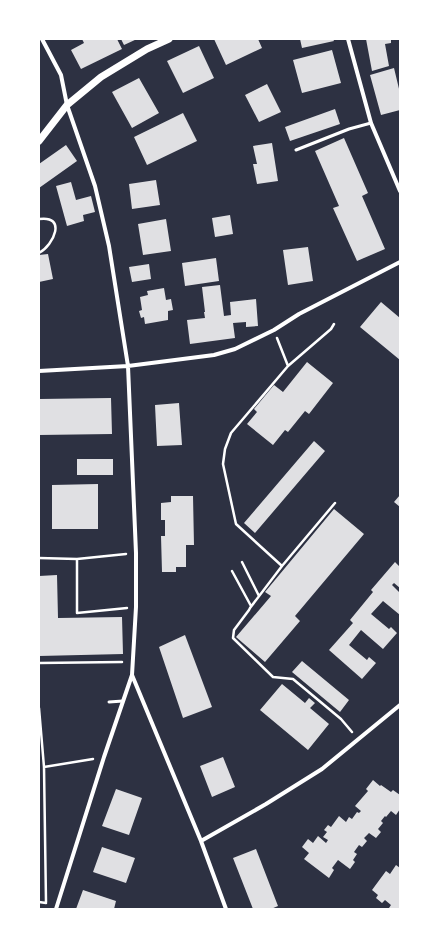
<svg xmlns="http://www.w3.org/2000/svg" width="439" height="948" font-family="Cabin,sans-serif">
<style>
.building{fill:#e0e0e3}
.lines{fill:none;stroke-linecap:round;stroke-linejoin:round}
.path{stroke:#fff;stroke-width:2.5}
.service{stroke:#fff;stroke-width:3}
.minor{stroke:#fff;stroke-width:4}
.tertiary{stroke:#fff;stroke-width:7}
</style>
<rect width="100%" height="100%" fill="#2d3142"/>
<!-- building -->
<path class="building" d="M82,39H117L122,49L81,69L71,50L84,43Z
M121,39H137L124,45Z
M214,39H258L262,48L226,65Z
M300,39H333L334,41L302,48Z
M366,39H391V43L385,44L389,66L372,71Z
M199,46L214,78L183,93L167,61Z
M332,50L341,83L302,93L293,60Z
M394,68L400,93V110L381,115L370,75Z
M139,78L159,113L132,128L112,92Z
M267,84L281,112L259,122L245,95Z
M335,109L340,124L290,141L285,127Z
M183,113L197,141L147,165L134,137Z
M344,138L368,193L362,196L385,249L357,261L333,208L339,206L315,151Z
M272,143L278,181L257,184L253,164H257L253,146Z
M66,145L77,161L39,188V164Z
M156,180L160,205L132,209L129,184Z
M71,182L76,200L91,196L95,212L83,215L84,221L67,226L56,186Z
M230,215L233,234L215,237L212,218Z
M166,219L171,251L143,255L138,224Z
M308,247L313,281L288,285L283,250Z
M48,254L53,279L39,282V255Z
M216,258L219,281L185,286L182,263Z
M149,264L151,279L132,282L129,267Z
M220,285L224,316L231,315L230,302L256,299L258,326L246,327V322L233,323L235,338L190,344L187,320L205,318L204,312H205L202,287Z
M164,288L166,300L171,299L173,310L168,311V320L145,324L144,317L141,318L139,311L142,310L140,297L148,295L147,291Z
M381,302L400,318V360L360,327Z
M307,362L333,383L309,414L305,411L288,432L285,430L273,445L247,424L257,412L254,409L274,385L283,392Z
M111,398L112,434L39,435V399Z
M179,403L182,445L157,446L155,405Z
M314,441L325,451L255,533L244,523Z
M77,459H113V475H77Z
M98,484V529H52V485Z
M400,495V507L394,502Z
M171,496H193L194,545H186V567H176V572H162L161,536H165V520H161V503L171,502Z
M334,509L364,534L295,616L300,621L265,662L236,637L271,596L265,592Z
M395,562L400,567V588L394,583L392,585L400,593V615L383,601L371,614L389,629L391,627L397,633L383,649L361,630L349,645L367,660L369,657L376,663L362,679L329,650L353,623L350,620L373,592L371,590Z
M57,575L58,618L122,617L123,654L39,656V576Z
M185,635L212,707L183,718L159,647Z
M302,661L349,700L340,712L292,672Z
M282,684L305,703L309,698L315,703L310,708L329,724L308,750L260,710Z
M223,757L235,787L212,797L200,766Z
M373,780L380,786L381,785L391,792L393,790L400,795L399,806L400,809L396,815L391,811L386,817L385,816L381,821L383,823L378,829L381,832L376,838L369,833L364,838L367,841L362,847L359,845L354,852L357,854L353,860L355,862L350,869L338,860L332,868L334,870L329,878L304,859L309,853L302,847L308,839L313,843L318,836L326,843L328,840L323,837L327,832L324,830L328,825L331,827L339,816L346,822L349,817L352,819L357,812L359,813L361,811L355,806L368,791L366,789Z
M116,789L142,798L129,835L102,826Z
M102,847L135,858L126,883L93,872Z
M256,849L278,906L271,909H253L233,858Z
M396,865L400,868V909H390L389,908L391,905L385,900L382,903L376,898L378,895L372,890L386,871L390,874Z
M83,890L116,901L114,909H76Z"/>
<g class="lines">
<!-- path -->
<path class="path" d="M39,219C67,215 54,245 39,253
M277,338L288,366
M335,503L282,566L250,608L249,610L234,630L233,638L273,677L293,679L341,719L352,732
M39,558L77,559L126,554
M77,559V613L127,608
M242,562L259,596
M282,566L236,524L223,464L225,449L231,433L288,366L331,329L334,324
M232,571L251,606
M39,663L122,662
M39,708L44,767L46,902
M44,767L93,759
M39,902L46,903"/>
<!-- service -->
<path class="service" d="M296,150L349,129L371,123
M109,702L123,701"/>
<!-- minor -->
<path class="minor" d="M42,39L61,75L67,105L95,186L109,246L128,366L136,553V607L132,675L104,757L56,909
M348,39L371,123L400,191
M39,371L128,366L214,355L235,349L274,330L299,314L400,262
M132,675L201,841L226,909
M201,841L266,804L322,769L400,705"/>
<!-- tertiary -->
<path class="tertiary" d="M39,141L67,105L101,77L147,49L169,39"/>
</g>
<!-- border -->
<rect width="439" height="948" fill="none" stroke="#ffffff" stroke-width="80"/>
</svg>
